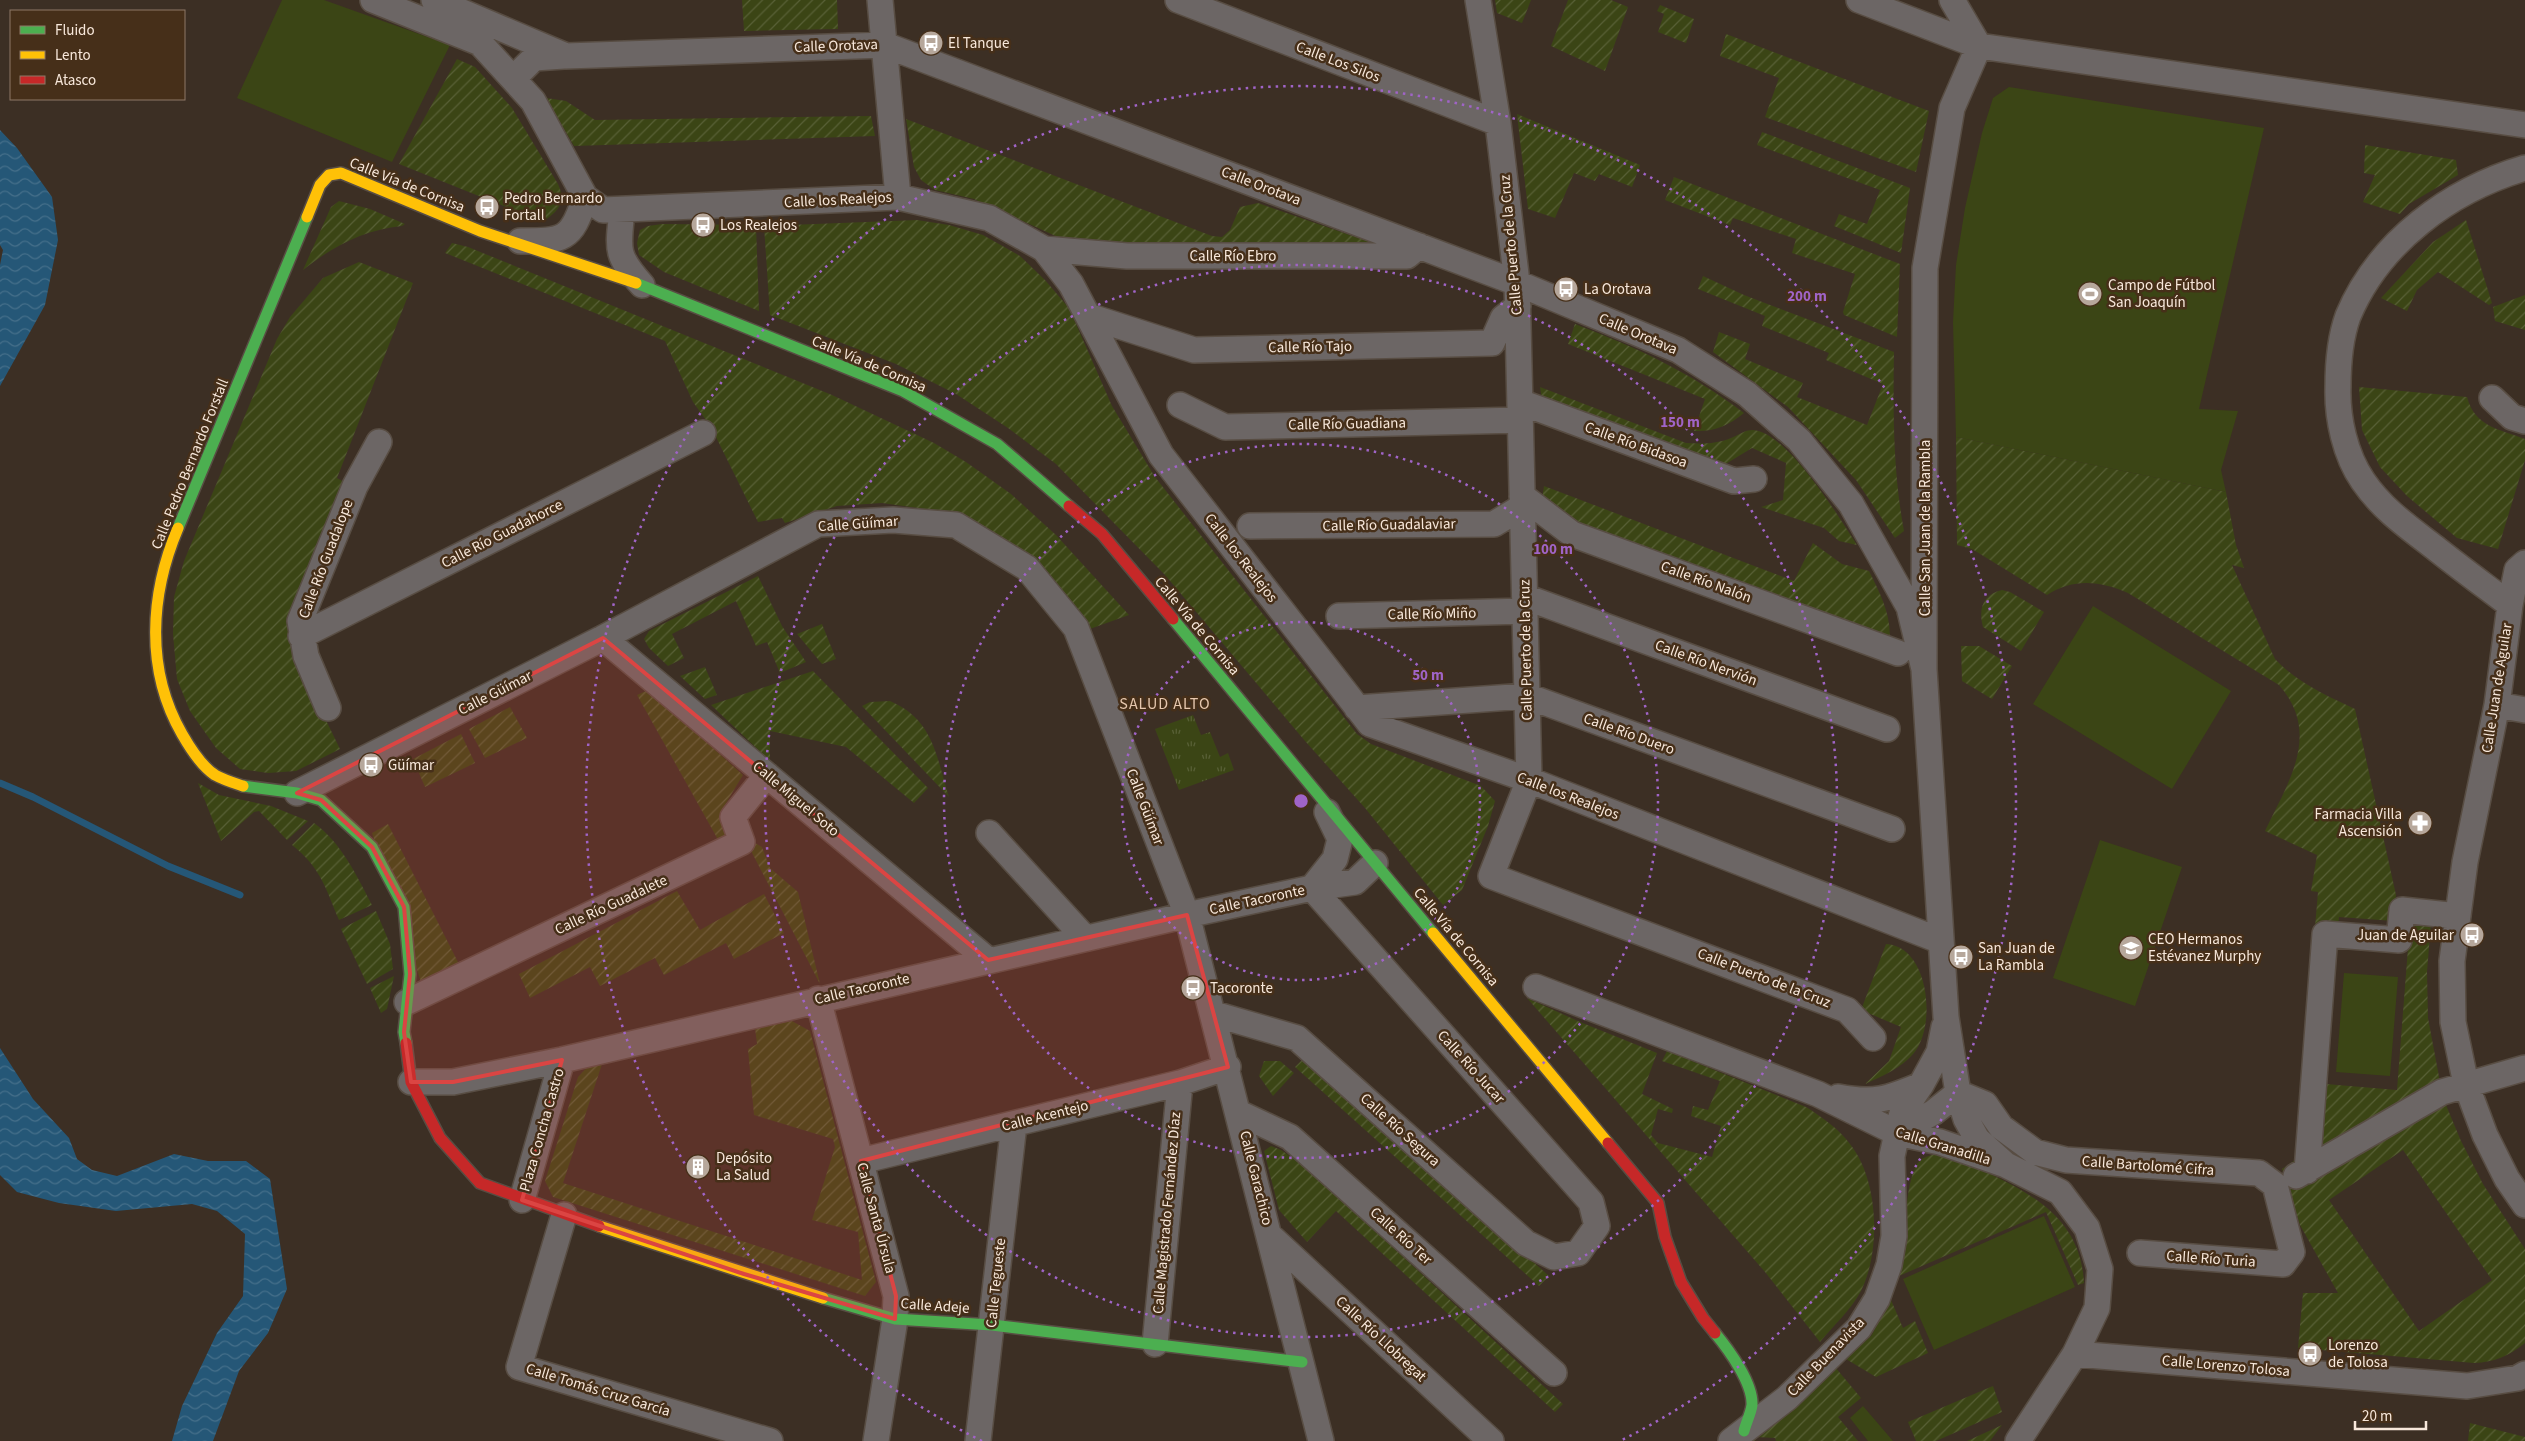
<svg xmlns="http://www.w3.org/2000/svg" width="2525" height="1441" font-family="'Source Sans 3',sans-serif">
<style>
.grass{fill:#3b4515}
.park{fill:url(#park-tufts)}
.garden{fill:url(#garden-furrows);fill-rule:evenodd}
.water{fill:url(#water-waves)}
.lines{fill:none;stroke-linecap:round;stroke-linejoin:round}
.stream{stroke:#255777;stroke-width:7}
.street-casing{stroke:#584d43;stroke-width:28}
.fast-casing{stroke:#584d43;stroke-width:14}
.slow-casing{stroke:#584d43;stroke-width:14}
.jam-casing{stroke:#584d43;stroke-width:14}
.street{stroke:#6c6665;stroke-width:25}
.fast{stroke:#4caf50;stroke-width:11}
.slow{stroke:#ffc107;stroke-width:11}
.jam{stroke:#c62828;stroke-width:11}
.marked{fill:#db4543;fill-opacity:0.2;stroke:#db4543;stroke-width:4;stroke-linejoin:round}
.ring{fill:none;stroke:#a064c7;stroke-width:2.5;stroke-dasharray:2.5 5}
.labels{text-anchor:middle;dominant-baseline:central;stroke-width:5;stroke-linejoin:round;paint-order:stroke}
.poi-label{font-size:15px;fill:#f8e8db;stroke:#462f19;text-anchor:start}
.street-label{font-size:15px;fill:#f8e8db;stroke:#462f19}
.neighbourhood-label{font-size:16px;letter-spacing:1px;fill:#e6c8af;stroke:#462f19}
.centre{fill:#a064c7;stroke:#462f19;stroke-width:2.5}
.ring-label{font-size:15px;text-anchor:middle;font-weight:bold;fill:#a064c7;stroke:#462f19;stroke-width:5;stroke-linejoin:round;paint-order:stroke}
</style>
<defs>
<pattern id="park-tufts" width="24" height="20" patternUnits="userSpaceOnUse" patternTransform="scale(1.25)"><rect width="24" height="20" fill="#3b4515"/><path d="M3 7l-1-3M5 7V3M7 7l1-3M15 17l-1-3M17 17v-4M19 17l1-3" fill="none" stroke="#586036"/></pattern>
<pattern id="garden-furrows" width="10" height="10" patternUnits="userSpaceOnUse" patternTransform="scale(1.25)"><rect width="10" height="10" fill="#3b4515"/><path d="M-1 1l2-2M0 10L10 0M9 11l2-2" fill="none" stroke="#586036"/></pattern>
<pattern id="water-waves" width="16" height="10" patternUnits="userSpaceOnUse" patternTransform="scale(1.25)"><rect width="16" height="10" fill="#255777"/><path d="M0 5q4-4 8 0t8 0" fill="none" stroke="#456f8a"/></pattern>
</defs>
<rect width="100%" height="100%" fill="#3c2f24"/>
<!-- grass -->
<path class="grass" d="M282,0H324L450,45L392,162L237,98Z
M2009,87L2264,128L2199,409L2238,411L2221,470L2226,492L1956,437L1953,322L1956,265L1965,208L1982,133L1993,98Z
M2093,606L2231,691L2172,789L2033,704Z
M2100,840L2182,867L2135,1006L2053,978Z
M2344,973L2398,977L2390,1076L2336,1072Z
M2044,1216L2075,1287L1934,1350L1903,1279Z
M1863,1406L1893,1441H1868L1850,1418Z"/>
<!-- park -->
<path class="park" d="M1193,715L1201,735L1210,732L1220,757L1228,753L1234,770L1179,790L1155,729Z"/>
<!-- garden -->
<path class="garden" d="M742,0H837L838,29L744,31Z
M1495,0H1531L1522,23L1497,13Z
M1568,0H1611L1628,7L1605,71L1551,46Z
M1660,5L1694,19L1686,43L1658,32L1664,14L1657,11Z
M1726,34L1929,111L1916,172L1765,117L1779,78L1720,56Z
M457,59L475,67L512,108L558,184C566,201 560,210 545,220L531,217L399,164Z
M546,98L566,101L595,120L871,116L875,136L574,146Z
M1517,114L1640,165L1632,187L1599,174L1595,181L1574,173L1555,218L1528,209Z
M906,119L1212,236L1222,237L1230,230L1240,207L1258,203L1387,248L1093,253L974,199L935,190L921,180L914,167Z
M1762,132L1910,188L1901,253L1834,226L1839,214L1867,224L1880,190L1757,145Z
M2365,145L2456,160L2458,175L2409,204L2400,214L2363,202L2375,175L2364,173Z
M1674,177L1900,264L1897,337L1844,315L1843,312L1855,274L1792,253L1796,239L1733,218L1730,225L1665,200Z
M339,201L370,209L405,224L402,226C364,230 333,246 303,270L331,207Z
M917,220L949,225L983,235L1020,256L1045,280L1069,308L1112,406L1155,477L1357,734L1371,744L1481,786L1495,801L1488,826L1462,890L1443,905L1365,808L1305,741L1165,575L1056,464L1008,428L956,394L896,364L770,315L764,226Z
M2466,220L2492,303L2489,305L2438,272L2417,290L2407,311L2381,298L2433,242Z
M662,224L756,225L759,311L664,272L639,255L637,243L640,230L648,226Z
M452,243L468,247L832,395L934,443L966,462L1011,494L1056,535L1129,615L1087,630L972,525L932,510L882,503L837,506L785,523L782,518L758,522L711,427L693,402L665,341L445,253Z
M359,262L413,283L337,478L346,483L302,671L340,749L296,771L268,773L240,769L216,748L190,711L177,679L173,634L174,597L184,561L277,339L290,317L323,278Z
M1703,276L1744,295L1894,352C1893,412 1893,472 1904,531L1895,538L1856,480L1788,407L1713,352L1719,332L1750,344L1745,359L1803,383L1797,397L1867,425L1883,384L1826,360L1829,353L1762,326L1765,316L1698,289Z
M2525,295V330L2495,321L2493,307Z
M1575,324C1640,349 1688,371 1744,413C1728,426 1714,432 1694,431L1705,399L1568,344Z
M1540,387L1686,443C1701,444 1717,444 1731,438C1739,435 1744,430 1753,430C1787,432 1839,517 1857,545L1839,541L1824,528L1761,507L1783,500L1786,463L1752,448L1724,465L1542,400Z
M2359,387L2467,397C2475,427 2499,429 2525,439V460L2498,549L2457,538L2407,496L2380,467L2362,430Z
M1956,437L2226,492L2236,545L2244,568L2232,565L2275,659C2296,682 2327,696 2355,709L2396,895L2394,921L2339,917L2326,1084L2397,1090L2410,922L2431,923L2427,972L2428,1018L2440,1082L2446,1105L2461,1141L2483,1184L2525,1249V1343C2509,1356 2495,1362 2474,1363L2298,1348L2303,1293H2338L2300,1225L2282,1169L2295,1160L2318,892L2311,891L2317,855L2265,831C2288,782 2322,734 2279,685L2128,593C2100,581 2074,578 2047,595L1972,549L1957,545ZM2403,1150L2492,1280L2419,1331L2329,1200Z
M1544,486L1794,581L1813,543L1842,564L1869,571C1881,595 1893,618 1889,645L1575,529L1542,499Z
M758,576L782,626L806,662L780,673L767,642L756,646L736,601L672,634L684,658L668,666L649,648L644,639L649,631Z
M2002,590L2010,592L2044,612L2021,651L1983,627C1978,609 1983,594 2002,590Z
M822,624L836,659L822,664L797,634Z
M1961,646H1979L2012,666L1992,699L1962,681Z
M705,667L717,695L705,699L680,676Z
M813,671L928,788L914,803L846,747L770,731V761L711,705Z
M648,690L743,775L723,808L734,839L721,845L637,695Z
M890,701C934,720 936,756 949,797L862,706L870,702Z
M510,707L527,738L485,758L469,729Z
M461,734L475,763L425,787L413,759Z
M198,783L219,795L271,806L308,821L287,840L259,811L254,812L221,841Z
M314,823C341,842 357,876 372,905L339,920C325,887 321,868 292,845Z
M388,824L460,966L423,988L372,833Z
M755,843L762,847L770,868L798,892L820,984L749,847Z
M677,891L700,930L764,894L784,933L734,959L726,943L664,975L655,958L600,986L590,967L530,998L519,974Z
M376,911L390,944L393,969L367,984L341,929Z
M1886,944C1929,946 1937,1025 1914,1053C1902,1068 1882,1076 1865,1084L1889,1061L1901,1027L1861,1010Z
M394,976L387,1009L381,1013L370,988Z
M1527,998L1580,1022L1657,1053L1642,1094L1673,1109L1672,1113L1658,1109L1651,1135L1658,1143L1712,1157L1721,1126L1691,1116L1693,1106L1708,1110L1720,1081L1662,1061L1667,1051L1806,1107C1822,1117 1839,1129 1850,1144C1879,1180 1881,1251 1861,1291C1851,1310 1833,1326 1820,1342L1765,1272Z
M792,1021L810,1031L876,1282L865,1296L553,1197L545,1181L578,1077L590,1064L603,1061L563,1183L862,1280L858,1232L812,1220L835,1147L833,1139L754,1115L748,1049L757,1044L755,1028Z
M1304,1058L1549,1276L1539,1286L1295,1067Z
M1264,1061H1280L1294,1073L1273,1096L1259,1076Z
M1271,1146L1281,1150L1303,1165L1563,1404L1555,1412L1336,1211L1307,1242L1279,1210L1264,1151Z
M1936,1154L1950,1155C2010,1185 2080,1205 2084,1283L2078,1285L2046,1212L1899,1276C1908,1243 1902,1198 1915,1168C1919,1158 1927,1156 1936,1154Z
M1891,1300L1903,1328L1915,1321L1928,1353L1876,1377L1846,1359L1871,1336Z
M1835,1367L1861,1398L1838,1417L1858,1441H1776L1775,1438L1756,1437L1755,1441H1747Z
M1993,1386L2002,1412L1936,1441H1916L1908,1422Z
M2470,1423L2525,1437V1441H2468Z
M2002,1425L1990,1441H1967Z"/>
<!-- water -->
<path class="water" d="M0,130L17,148L52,197L58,240L45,305L0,386V265L3,250L0,245Z
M0,1048L33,1099L69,1138L77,1159L92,1170L117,1176L174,1154L208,1161H246L270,1179L287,1289L268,1333L239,1371L213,1441H172L182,1406L217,1333L243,1296L245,1234L217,1211L192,1204L116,1211L59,1203L17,1192L0,1175Z"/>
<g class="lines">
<!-- stream -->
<path class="stream" d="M0,783L33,797L168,866L240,895"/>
<defs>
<path id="street" d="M373,0L480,43L533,101L585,197L603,210L898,197L989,218L1044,249L1071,284L1161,455L1370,724L1529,780L1941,941
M434,0L566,56L885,45L1517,283L1678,350L1747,394L1799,440L1851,504L1909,607L1924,669
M880,0L898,197
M1178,0L1498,123
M1478,0L1498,123L1517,283L1529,780L1491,876L1847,1010L1873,1038
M1859,0L1979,46L2525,125
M1952,0L1979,46
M1979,46L1952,108L1925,268L1924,669L1946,1017L1958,1093L1966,1119L1977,1139L2006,1165
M513,79L534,58L564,56
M622,211C618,249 615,255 642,285
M520,241C563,241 572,241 585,197
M1044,249L1127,256H1407L1419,246
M1088,316L1194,350L1492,343L1503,318L1518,306
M2492,398L2512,417L2525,421
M1520,402L1734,481L1754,479
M1180,405L1225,427L1520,420
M1522,496L1572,534L1898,653
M1250,526L1494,524L1522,507
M2525,563L2517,570L2510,605L2497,705L2465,862L2452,961L2453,1022L2466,1084L2485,1135L2507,1179L2525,1205
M1525,597L1887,729
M2510,605C2485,586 2459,567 2434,547C2408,527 2382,509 2363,481C2345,455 2337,418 2338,387C2338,364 2340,338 2348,316C2379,242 2450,190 2525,168
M1339,616L1525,611
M301,636L703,433
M603,638L988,960
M2497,705L2525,710
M328,708L306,656L300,621L355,486L379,442
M1357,708L1527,696L1892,829
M297,793L603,638L818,524L893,520L956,525L1027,568L1076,628L1187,915L1321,1441
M989,833L1085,938
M1312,888L1335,859L1340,839L1327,812
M1536,987L1818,1094L1897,1133L1940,1142L2006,1165L2060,1192L2087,1228L2100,1269L2097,1308L2075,1354L2018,1441
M818,999L896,1296L895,1319L876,1441
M407,1002L742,842L733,817L767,775
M1214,1014L1297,1038L1526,1243L1554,1257L1578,1253L1597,1226L1591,1202L1312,888
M411,1082H453L562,1060L1187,915L1312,888L1355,882L1375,863
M1838,1097C1874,1104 1888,1099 1921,1085
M1239,1113L1290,1137L1554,1373
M1897,1133L1934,1112L1958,1093L1985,1104L2001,1127L2035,1152L2066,1160L2259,1173L2275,1185L2292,1252L2283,1264L2140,1253
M861,1161L1180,1083L1228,1067
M2307,1171L2325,934L2399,940L2402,910L2458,916
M2296,1176L2442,1092L2525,1068
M522,1200L562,1060
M564,1215L519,1367L770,1441
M1271,1237L1491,1441
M1155,1344L1180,1083
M2075,1354L2467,1386L2518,1378L2525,1374
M978,1441L1014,1124
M1731,1441L1787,1398L1859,1328L1877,1299L1889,1265L1894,1236L1892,1156L1897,1133L1902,1113L1921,1085L1939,1052L1944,1027"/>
<path id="fast" d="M636,283L903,391L997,444L1069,506
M178,528L307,217
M1173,619L1433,933
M243,786L297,793L321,800L372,847L404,907L410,974L404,1032L406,1043
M823,1298L895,1319L992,1325L1302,1362
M1715,1333C1729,1350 1753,1383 1752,1405C1751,1413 1746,1423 1744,1431"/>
<path id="slow" d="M307,217L320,185L329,175L341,173L480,231L636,283
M178,528C150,594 145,670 182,734C190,748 201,766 215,775C224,780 234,783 243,786
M1433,933L1608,1143
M599,1226L823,1298"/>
<path id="jam" d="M1069,506L1102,534L1173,619
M406,1043L411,1082L440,1138L480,1183L599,1226
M1608,1143L1658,1203L1665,1237L1681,1282L1703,1318L1715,1333"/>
</defs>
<!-- street casing -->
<use href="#street" class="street-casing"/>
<!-- fast casing -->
<use href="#fast" class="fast-casing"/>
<!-- slow casing -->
<use href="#slow" class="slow-casing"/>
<!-- jam casing -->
<use href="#jam" class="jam-casing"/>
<!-- street -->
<use href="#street" class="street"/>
<!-- fast -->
<use href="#fast" class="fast"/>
<!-- slow -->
<use href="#slow" class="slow"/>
<!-- jam -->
<use href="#jam" class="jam"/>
</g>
<!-- marked area -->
<path class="marked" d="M603,638L988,960L1187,915L1228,1067L861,1161L896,1296L895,1319L744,1274L522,1200L562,1060L453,1082H411L404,1032L410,974L404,907L372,847L321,800L297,793Z"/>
<!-- distance rings -->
<g class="ring">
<circle cx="1301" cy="801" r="179"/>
<circle cx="1301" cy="801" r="357"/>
<circle cx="1301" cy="801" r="536"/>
<path d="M982 1441A715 715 0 1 1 1620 1441"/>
</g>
<!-- icons -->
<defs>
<symbol id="bus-disc" viewBox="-11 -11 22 22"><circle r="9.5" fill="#b6a79b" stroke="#462f19"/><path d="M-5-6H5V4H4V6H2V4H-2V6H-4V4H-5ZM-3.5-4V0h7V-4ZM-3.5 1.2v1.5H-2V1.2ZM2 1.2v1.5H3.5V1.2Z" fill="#fff"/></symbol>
<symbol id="stadium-disc" viewBox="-11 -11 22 22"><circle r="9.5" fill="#b6a79b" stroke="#462f19"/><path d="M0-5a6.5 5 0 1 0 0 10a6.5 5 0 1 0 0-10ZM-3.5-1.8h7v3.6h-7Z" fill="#fff"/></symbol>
<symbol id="pharmacy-disc" viewBox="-11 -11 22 22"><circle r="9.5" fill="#b6a79b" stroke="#462f19"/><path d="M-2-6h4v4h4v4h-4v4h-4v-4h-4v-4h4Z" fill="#fff"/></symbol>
<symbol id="school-disc" viewBox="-11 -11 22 22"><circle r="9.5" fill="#b6a79b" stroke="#462f19"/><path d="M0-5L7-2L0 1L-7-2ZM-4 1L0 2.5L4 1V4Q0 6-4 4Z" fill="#fff"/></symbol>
<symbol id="building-disc" viewBox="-11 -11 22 22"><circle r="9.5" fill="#b6a79b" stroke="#462f19"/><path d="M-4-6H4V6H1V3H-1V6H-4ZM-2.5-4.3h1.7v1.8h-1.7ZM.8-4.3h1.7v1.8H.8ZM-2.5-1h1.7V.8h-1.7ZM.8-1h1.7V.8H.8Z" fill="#fff"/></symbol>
</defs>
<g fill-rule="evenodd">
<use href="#bus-disc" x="917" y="29" width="28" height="28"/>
<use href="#bus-disc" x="473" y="193" width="28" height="28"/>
<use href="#bus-disc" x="689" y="211" width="28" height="28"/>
<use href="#bus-disc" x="1552" y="275" width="28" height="28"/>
<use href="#stadium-disc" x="2076" y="280" width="28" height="28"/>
<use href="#bus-disc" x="357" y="751" width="28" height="28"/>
<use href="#pharmacy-disc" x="2406" y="809" width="28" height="28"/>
<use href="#bus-disc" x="2458" y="921" width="28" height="28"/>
<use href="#school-disc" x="2117" y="934" width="28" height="28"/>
<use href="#bus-disc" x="1947" y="943" width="28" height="28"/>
<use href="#bus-disc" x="1179" y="974" width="28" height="28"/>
<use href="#building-disc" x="684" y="1153" width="28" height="28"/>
<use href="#bus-disc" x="2296" y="1340" width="28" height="28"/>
</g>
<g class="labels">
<!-- poi labels -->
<g class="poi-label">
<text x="948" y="43">El Tanque</text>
<text x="504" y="198">Pedro Bernardo<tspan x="504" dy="17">Fortall</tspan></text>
<text x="720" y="225">Los Realejos</text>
<text x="2108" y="285">Campo de Fútbol<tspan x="2108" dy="17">San Joaquín</tspan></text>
<text x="1584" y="289">La Orotava</text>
<text x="388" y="765">Güímar</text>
<text x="2402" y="814" text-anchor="end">Farmacia Villa<tspan x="2402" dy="17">Ascensión</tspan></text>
<text x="2454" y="935" text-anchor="end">Juan de Aguilar</text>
<text x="2148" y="939">CEO Hermanos<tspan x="2148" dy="17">Estévanez Murphy</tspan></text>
<text x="1978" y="948">San Juan de<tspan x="1978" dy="17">La Rambla</tspan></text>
<text x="1210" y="988">Tacoronte</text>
<text x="716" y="1158">Depósito<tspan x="716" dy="17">La Salud</tspan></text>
<text x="2328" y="1345">Lorenzo<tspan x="2328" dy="17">de Tolosa</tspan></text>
</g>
<!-- street labels -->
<g class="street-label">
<text transform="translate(836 46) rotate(-2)">Calle Orotava</text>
<text transform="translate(1338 62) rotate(21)">Calle Los Silos</text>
<text transform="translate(407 185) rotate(22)">Calle Vía de Cornisa</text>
<text transform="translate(1261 186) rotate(21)">Calle Orotava</text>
<text transform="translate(838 200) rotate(-3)">Calle los Realejos</text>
<text transform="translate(1511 245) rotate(-95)">Calle Puerto de la Cruz</text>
<text x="1233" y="256">Calle Río Ebro</text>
<text transform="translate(1638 334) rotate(23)">Calle Orotava</text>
<text transform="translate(1310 347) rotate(-1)">Calle Río Tajo</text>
<text transform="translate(869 364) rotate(23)">Calle Vía de Cornisa</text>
<text transform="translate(1347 424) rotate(-1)">Calle Río Guadiana</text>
<text transform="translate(1636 445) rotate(20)">Calle Río Bidasoa</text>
<text transform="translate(190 464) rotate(-68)">Calle Pedro Bernardo Forstall</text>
<text transform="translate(858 524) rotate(-4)">Calle Güímar</text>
<text transform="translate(1389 525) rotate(-1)">Calle Río Guadalaviar</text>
<text transform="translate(1925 528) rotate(-90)">Calle San Juan de la Rambla</text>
<text transform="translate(502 534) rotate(-27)">Calle Río Guadahorce</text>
<text transform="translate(1241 558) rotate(52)">Calle los Realejos</text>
<text transform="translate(326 559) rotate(-69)">Calle Río Guadalope</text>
<text transform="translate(1706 582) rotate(20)">Calle Río Nalón</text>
<text transform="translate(1432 614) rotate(-1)">Calle Río Miño</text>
<text transform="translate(1197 626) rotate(50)">Calle Vía de Cornisa</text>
<text transform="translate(1526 650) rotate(-91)">Calle Puerto de la Cruz</text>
<text transform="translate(1706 663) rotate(20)">Calle Río Nervión</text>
<text transform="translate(2497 688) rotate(-81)">Calle Juan de Aguilar</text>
<text transform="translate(495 693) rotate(-27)">Calle Güímar</text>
<text transform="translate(1629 734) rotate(20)">Calle Río Duero</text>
<text transform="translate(1568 796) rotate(21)">Calle los Realejos</text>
<text transform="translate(796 799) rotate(40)">Calle Miguel Soto</text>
<text transform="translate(1145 807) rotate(69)">Calle Güímar</text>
<text transform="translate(1257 900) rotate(-12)">Calle Tacoronte</text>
<text transform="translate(611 905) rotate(-25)">Calle Río Guadalete</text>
<text transform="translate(1456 937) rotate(50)">Calle Vía de Cornisa</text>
<text transform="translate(1764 978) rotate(21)">Calle Puerto de la Cruz</text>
<text transform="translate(862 989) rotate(-13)">Calle Tacoronte</text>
<text transform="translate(1471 1067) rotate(48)">Calle Río Jucar</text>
<text transform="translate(1045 1116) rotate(-14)">Calle Acentejo</text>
<text transform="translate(542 1130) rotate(-74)">Plaza Concha Castro</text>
<text transform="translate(1400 1130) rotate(42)">Calle Río Segura</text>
<text transform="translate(1943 1146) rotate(17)">Calle Granadilla</text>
<text transform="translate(2148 1166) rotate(4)">Calle Bartolomé Cifra</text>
<text transform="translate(1256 1178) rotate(76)">Calle Garachico</text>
<text transform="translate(1167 1213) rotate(-85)">Calle Magistrado Fernández Díaz</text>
<text transform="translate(876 1218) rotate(75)">Calle Santa Úrsula</text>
<text transform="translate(1401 1236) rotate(42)">Calle Río Ter</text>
<text transform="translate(2211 1259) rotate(4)">Calle Río Turia</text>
<text transform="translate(996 1283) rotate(-84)">Calle Tegueste</text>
<text transform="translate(935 1306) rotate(4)">Calle Adeje</text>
<text transform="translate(1381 1339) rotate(43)">Calle Río Llobregat</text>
<text transform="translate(1826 1357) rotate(-46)">Calle Buenavista</text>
<text transform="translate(2226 1366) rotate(5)">Calle Lorenzo Tolosa</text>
<text transform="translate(598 1390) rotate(17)">Calle Tomás Cruz García</text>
</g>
<!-- neighbourhood labels -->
<g class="neighbourhood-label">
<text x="1165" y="704">SALUD ALTO</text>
</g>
</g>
<circle cx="1301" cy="801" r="8" class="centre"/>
<g class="ring-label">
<text x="1807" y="301">200 m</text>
<text x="1680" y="427">150 m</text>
<text x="1553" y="554">100 m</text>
<text x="1428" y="680">50 m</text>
</g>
<!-- legend -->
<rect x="10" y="10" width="175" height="90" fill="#462f19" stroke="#8d7967"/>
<rect x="20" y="26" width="25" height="8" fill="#4caf50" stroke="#8d7967"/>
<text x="55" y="35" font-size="15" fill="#f8e8db">Fluido</text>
<rect x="20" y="51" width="25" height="8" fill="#ffc107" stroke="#8d7967"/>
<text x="55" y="60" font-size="15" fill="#f8e8db">Lento</text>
<rect x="20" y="76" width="25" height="8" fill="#c62828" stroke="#8d7967"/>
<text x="55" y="85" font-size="15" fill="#f8e8db">Atasco</text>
<!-- scale -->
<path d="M2355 1421v8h71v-8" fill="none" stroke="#f8e8db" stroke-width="2.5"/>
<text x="2362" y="1421" font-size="15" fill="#f8e8db" stroke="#462f19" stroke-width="4" paint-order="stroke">20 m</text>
</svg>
